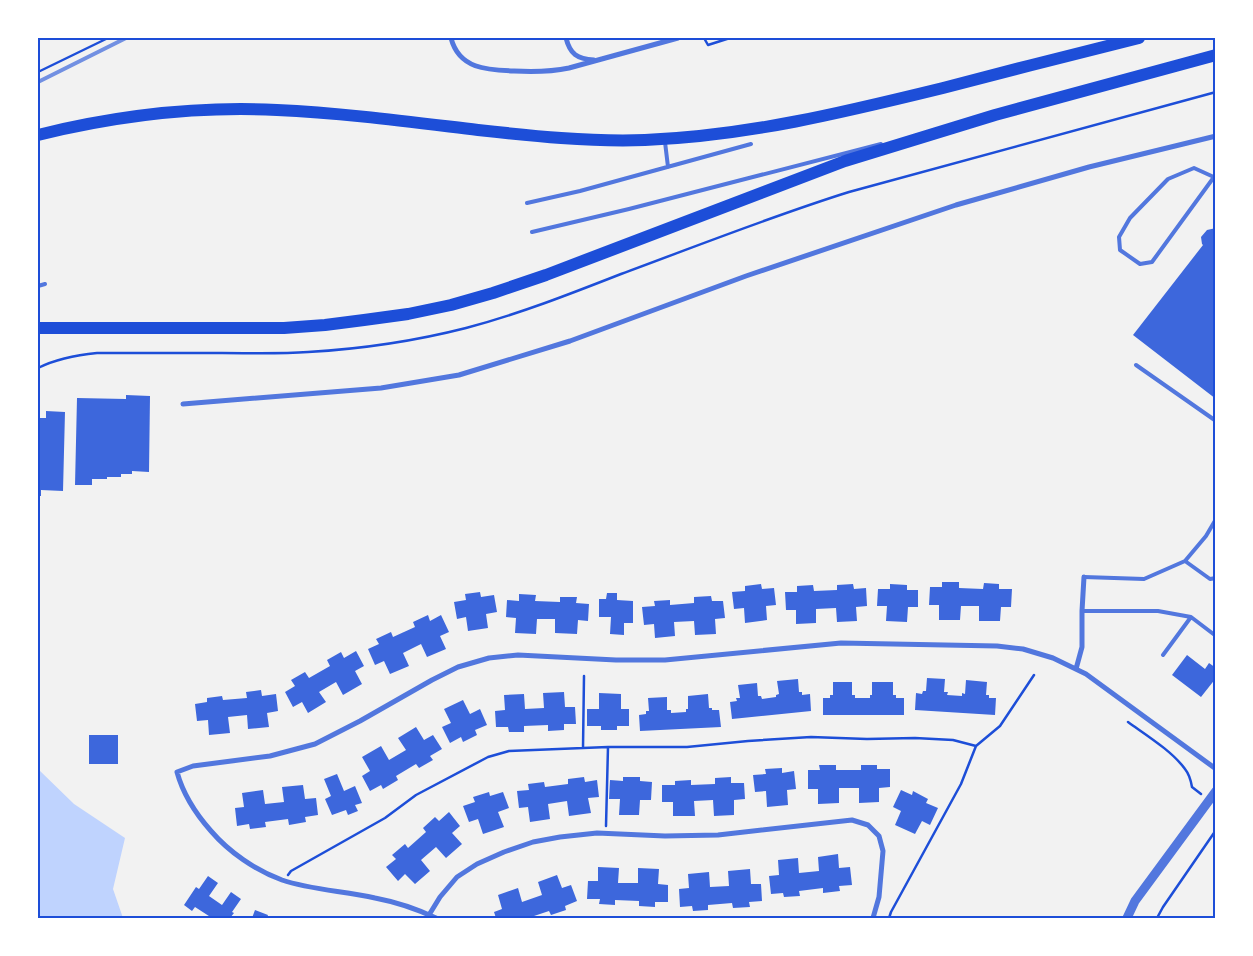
<svg xmlns="http://www.w3.org/2000/svg" width="1253" height="956" font-family="Figtree,sans-serif">
<style>
.water{fill:#bfd3fe}
.building{fill:#3d67dc}
.lines{fill:none;stroke-linecap:round;stroke-linejoin:round}
.path{stroke:#1d4ed8;stroke-width:2.5}
.service{stroke:#5277de;stroke-width:4}
.minor{stroke:#5277de;stroke-width:5}
.tertiary{stroke:#5277de;stroke-width:9}
.trunk{stroke:#1d4ed8;stroke-width:12}
.rail{stroke:#7290e2;stroke-width:4}
.neatline{fill:none;stroke:#1d4ed8;stroke-width:2}
</style>
<rect width="100%" height="100%" fill="#f2f2f2"/>
<!-- water -->
<path class="water" d="M38,769L74,804L125,838L113,889L123,918H38Z"/>
<!-- building -->
<path class="building" d="M1216,228V399L1133,335L1203,245L1202,244L1201,237L1207,230Z
M126,395L150,396L149,472L132,471V474H121V477H107V479H92V485H75L77,398L126,399Z
M46,411L65,412L63,491L41,490V496H38V418H46Z
M942,582H959V588L983,589L984,583L999,584V589H1012L1011,607H1001L1000,621H979V606H961L960,620H939V605H929L930,587H942Z
M761,584L762,589L774,588L776,605L766,606L767,620L745,623L744,608L734,609L732,592L745,591V586Z
M853,584L854,589L866,588L867,606L856,607L857,621L837,622L836,608L816,609V623L796,624V610H786L785,592H797V586L813,585L814,591L837,590V585Z
M890,584L907,585V590H918V607H908L907,622L886,621L887,606H877L878,589H890Z
M480,592L481,597L494,595L497,612L486,614L488,628L468,631L466,617L457,619L454,602L466,600L465,594Z
M607,593H617V600L633,601V623H624V635L610,634L611,617H599V599H606Z
M519,594L536,595L535,601L560,602V597H577L576,603L589,604L588,621L578,620L577,634L555,633V619H537L536,634L515,633L516,618L506,617L507,600L519,601Z
M711,596L712,601H723L725,618L715,619L716,634L695,635L694,621L674,622L675,636L655,638L654,624L644,625L642,607L655,606L654,601L670,600V605L694,603V597Z
M428,615L430,621L441,615L449,632L440,636L446,649L427,657L421,644L403,653L409,666L390,674L384,661L375,665L368,649L379,644L376,639L391,632L393,637L415,627L413,622Z
M356,651L364,666L355,671L362,684L343,695L336,682L319,692L326,702L308,713L302,702L293,707L285,692L295,686L291,680L305,672L309,678L330,666L327,660L341,652L344,658Z
M1187,655L1205,669L1209,663L1216,668V678L1201,697L1172,675Z
M927,678L945,679L944,692H948L947,695L962,696V693L965,694L966,680L987,682L986,695H989V698H996L995,715L915,710L916,693L922,694L923,691H926Z
M798,679L799,692H802V695L810,694L811,711L732,719L730,702L737,701L736,698H740L738,685L757,683L758,696H761L762,699L776,697V695L779,694L777,681Z
M833,682H852V695H855V698H870V695H872V682H893V695H896V698H904V715H823V698H830V695H833Z
M261,690L262,696L276,694L278,711L267,713L269,727L248,729L247,715L228,717L230,733L209,735L208,720L197,721L195,704L207,702V698L222,696L223,700L247,698L246,692Z
M564,692L565,707H575L576,724H564V730L548,731V725L524,726V732H509L508,727H496L495,711L505,710L504,695L524,694L525,709L544,708L543,693Z
M599,693L621,694V709H629V726H617V730H601V726H587V709H599Z
M708,694L709,708H712V710H719L721,727L640,731L639,715L646,714V711H649L648,698L667,697V710H671V713L686,712V709H688V696Z
M463,700L470,714L480,709L487,725L475,730L477,735L463,742L461,737L450,743L442,727L451,723L444,709Z
M416,727L424,740L433,735L442,749L430,756L433,760L419,768L416,764L396,776L398,780L383,789L381,785L370,791L362,776L370,771L362,757L381,746L389,760L406,750L398,738Z
M89,735H118V764H89Z
M819,765H836V770H861V765H877V769H890V787L879,788V802L859,803V788H839V803L818,804V789H808V770H820Z
M782,768V773L794,771L796,789L787,790L788,805L767,807L766,791L755,792L753,775L766,774L765,769Z
M337,774L344,791L355,786L362,803L355,805L358,811L348,815L346,810L332,815L325,799L331,796L324,779Z
M584,777L585,782L597,780L599,797L588,798L591,813L569,816L567,801L548,804L550,819L530,822L528,807L519,808L517,791L529,790L528,784L544,782L545,787L568,784V779Z
M623,777H640V781L652,782L651,800H640L639,815H619L620,799H609L610,780L623,781Z
M731,777V783H744L745,799L734,800V815L714,816L713,800L694,801L695,816H673V802H662V785H675V781L691,780V785L715,784V778Z
M303,785L305,799L316,798L318,815L305,817L306,822L289,825L288,819L265,822L266,827L250,829L249,824L237,826L235,808L244,807L242,793L263,790L265,804L284,802L282,787Z
M901,790L912,795L913,791L928,799L926,803L938,808L930,825L922,821L915,834L895,825L901,811L893,807Z
M489,792L490,796L503,792L509,808L498,812L504,827L483,834L478,819L469,822L463,806L475,802L473,797Z
M449,812L460,826L452,833L462,844L446,858L436,847L421,860L430,871L415,884L405,874L398,881L386,867L396,859L392,855L405,844L408,848L426,832L423,828L435,817L439,821Z
M838,854L839,868L850,867L852,885L839,886L840,891L823,893V888L799,891L800,896L784,897L783,893L771,894L769,876L779,875L778,860L798,858L799,873L819,871L818,857Z
M598,867L619,868L618,883H638V868L659,869L658,884L668,885V902H655V907L639,906V901L615,900V905L599,904L600,899H587L588,881H598Z
M750,869L751,884H761L762,901L749,902L750,907L733,908L732,903L708,905V910L693,911L692,906L680,907L679,889L689,888L688,874L709,872L710,887L729,886L728,871Z
M557,875L562,888L571,885L577,901L565,906L566,910L551,915L549,911L528,918H496L494,912L502,909L498,895L518,888L522,902L542,895L538,882Z
M208,876L218,883L209,896L222,905L231,892L241,899L232,912L234,913L230,918H212L195,907L192,911L184,905L196,887L199,889Z
M255,910L268,915L267,918H252Z"/>
<g class="lines">
<!-- path -->
<path class="path" d="M704,38L708,45L730,38
M38,72L108,38
M38,368C56,359 76,355 97,353C138,353 180,353 222,353C251,353 279,354 308,352C361,349 415,341 466,328C519,314 570,294 621,274C697,246 772,216 849,192L1216,92
M584,676L583,748L608,747L606,826
M1128,722C1146,735 1172,751 1185,769C1189,774 1191,781 1192,787L1201,794
M608,747H687L748,741L811,737L867,739L915,738L953,740L976,746L1000,726L1034,675
M288,875L291,871L385,818L416,795L488,757L509,751L583,748
M889,918L891,912L961,784L976,746
M1157,918L1163,907L1216,830"/>
<!-- service -->
<path class="service" d="M665,142L668,167
M1214,177L1152,262L1140,264L1120,250L1119,237L1130,218L1168,179L1194,168L1216,178
M527,203L580,191L751,144
M532,232L629,209L881,144
M38,286L45,284
M1136,365L1216,421
M1185,561L1210,579L1216,578
M1084,577L1144,579L1185,561L1206,536L1216,519
M1082,611H1158L1191,617L1216,636
M1163,655L1191,617"/>
<!-- minor -->
<path class="minor" d="M451,38C459,69 487,70 514,71C533,72 550,72 569,68L678,38
M566,38C570,54 577,59 594,60
M183,404L381,388L459,375L570,341L746,276L956,205L1089,167L1216,136
M1076,669L1082,647V611L1084,577
M429,915L440,897L457,877L477,864L504,852L533,842L560,837L597,833L665,836L718,835L852,820L868,825L879,836L883,851L879,897L873,918
M436,918C417,909 396,902 375,898C345,891 311,890 282,880C255,870 229,852 211,831C195,813 183,794 177,772L193,766L270,756L315,744L360,721L432,680L458,667L489,658L518,655L616,660H665L841,643L997,646L1023,649L1053,658L1086,674L1216,769"/>
<!-- tertiary -->
<path class="tertiary" d="M1127,918L1135,901L1216,791"/>
<!-- trunk -->
<path class="trunk" d="M38,135C115,116 197,106 277,110C344,113 411,122 478,130C533,136 589,142 645,140C747,136 845,112 943,88C1008,71 1074,54 1139,38
M38,328H284L325,325L364,320L408,314L451,305L493,293L546,275L845,161L995,115L1216,55"/>
<!-- rail -->
<path class="rail" d="M38,82L126,38"/>
</g>
<!-- border -->
<rect width="1253" height="956" fill="none" stroke="#ffffff" stroke-width="78"/>
<rect x="39" y="39" width="1175" height="878" class="neatline"/>
</svg>
